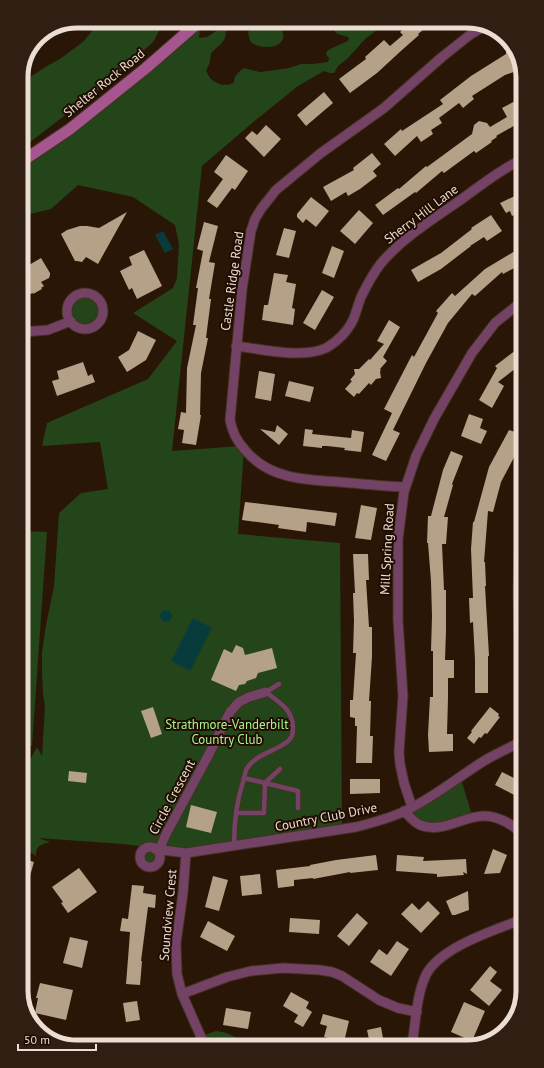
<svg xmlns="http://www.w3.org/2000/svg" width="544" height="1068" font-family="'PT Sans',sans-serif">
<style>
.green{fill:#234519}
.water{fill:#083b3b}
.building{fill:#b5a188}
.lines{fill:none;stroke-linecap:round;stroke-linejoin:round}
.service-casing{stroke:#453223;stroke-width:6}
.minor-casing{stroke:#453223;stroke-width:11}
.secondary-casing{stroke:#453223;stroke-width:13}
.service{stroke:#744265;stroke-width:4.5}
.minor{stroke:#744265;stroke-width:9}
.secondary{stroke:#a6568e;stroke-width:11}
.labels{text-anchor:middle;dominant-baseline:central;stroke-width:4;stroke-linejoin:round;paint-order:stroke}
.street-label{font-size:13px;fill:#ecddd3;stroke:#200d01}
.park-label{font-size:13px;fill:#a6f68f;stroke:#200d01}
.rim{fill:none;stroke:#ecddd3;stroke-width:5}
</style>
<rect width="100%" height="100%" fill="#2a1606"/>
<!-- green -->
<path class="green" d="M100,21H159V31L153,42L111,80L21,149V83L47,66L60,59L84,41Z
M174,21H201L199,38L207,37L216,31L226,30C226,43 220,44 211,53L210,62L206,71C208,74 209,77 211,79C216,84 227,87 233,83C235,81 234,80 235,77C237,73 241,70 244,68L255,71L261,72L289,68L301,64H313L328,62L329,58L327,56L326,52L330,49L348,41L349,39L348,37L338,34L335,32C334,27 334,25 338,22L385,21L380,28L366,38L347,59L338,66L334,73H330L324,71L298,86L257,119L202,166L172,451L241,446L244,450L238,534L340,543L342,829L159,854C162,878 125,864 147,847L123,844L38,838L50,842C41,845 36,845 36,856L24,848V765L30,760L37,747L42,756L45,706L43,694L42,672V652L46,625L54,586L59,513L81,493L108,489L100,442L42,446L47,423L148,379L177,341L133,313L173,288L177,278L179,244L175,225L133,197L78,185L51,209L30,214L22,219L21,162L184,34Z
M248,21C259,21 280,18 283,33C284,37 283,41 279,44C274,48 258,48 252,43C249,40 249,36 248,32L252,27L258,24Z
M67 311a18 18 0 1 1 36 0a18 18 0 1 1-36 0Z
M23,531L47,532L32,746L24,745Z
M461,779L472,815L438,825H428L406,811Z
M216,1031C226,1032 236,1035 242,1045L186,1046L195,1038Z"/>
<!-- water -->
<path class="water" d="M163,231L173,249L165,253L155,235Z
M160 616a6 6 0 1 1 12 0a6 6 0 1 1-12 0Z
M193,618L212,628L190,671L171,661Z"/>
<!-- building -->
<path class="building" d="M413,21H429L421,27L423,30L418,34L419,35L402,50L377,73L350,93L339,79L366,59L365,57L384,40L390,46L403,35L400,32Z
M514,49L519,56V70L505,75L472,96L474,99L463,108L459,103L439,118L442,123L431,130L433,134L421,142L417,136L395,156L384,144L401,129L402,131L443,104L440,100L471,76L506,54V52Z
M324,92L333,103L306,126L297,115Z
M519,99V123L496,136L497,137L491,141L492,142L476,153L474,151L444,173L442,171L416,193L415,192L383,215L375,205L398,188L399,189L426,166L427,167L472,134L474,125L479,121L487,123L490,127L507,117L502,108Z
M266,125L281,139L264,157L245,138L252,131L257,135Z
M372,153L381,164L373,171L377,176L360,189L348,196L346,192L331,201L323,187L354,170L353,168Z
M226,155L248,171L235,190L232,188L217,208L207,201L223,179L214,172Z
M519,194L520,212L512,216L510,211L506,213L500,203Z
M311,197L329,211L316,227L306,219L303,223L297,217V214Z
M359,210L373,223L355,244L340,231Z
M127,212L98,264L86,257L82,262L77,261H75L61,234L67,230L80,226H87L99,228Z
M491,215L502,231L487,241L484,237L470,246H471L441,269L418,282L411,270L441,253L472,229L471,228Z
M204,222L218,226L209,262L215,263L209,299H211L206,338H208L201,373L200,415H201L196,445L182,443L184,430L178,429L181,412L186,413L187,368L196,325H193L198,288H196L203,251L197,249Z
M284,228L296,231L289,258L276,255Z
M332,246L344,251L334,278L322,273Z
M144,250L162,286L137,299L132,288L129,290L120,271L132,265L129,257Z
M515,251L520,259V265L503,274L502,272L475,296L472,294L448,323L426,363L393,430L400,433L386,461L372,455L392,413L384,409L412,355L414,357L438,313L436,311L452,293L455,296L485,269Z
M41,258L50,273V275L49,278L41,282L44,286L41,288L42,289L33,294V293L30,294L28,290L22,294V268L28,264L29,265Z
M274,273L288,275L286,282L296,284L292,308L295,309L293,325L262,320L264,305H268Z
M322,290L334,297L315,330L303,323Z
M389,320L400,327L383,357L387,361L380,369L381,370L380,371L381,378L376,379L371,385L369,383L359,394L357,393L354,397L345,389L352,381L350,380L355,374L354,369H359L369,359L370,360L384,344L377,341Z
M138,331L156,340L146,360L127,372L118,357L129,350Z
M520,347V365L498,382L504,386L492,408L479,400L497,368L495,366Z
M83,362L88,376L92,374L95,382L57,396L52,381L59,379L57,371Z
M259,371L275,374L271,401L255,398Z
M289,381L314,387L310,402L285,396Z
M469,414L483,419L480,428L487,431L481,444L461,436Z
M277,425L288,434L279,445L260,429L275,432Z
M305,429L313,430L312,434L351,438L352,430L364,432L361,452L344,450L345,448L327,446H322V448L303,446Z
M509,430L521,434V444L501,482L493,512L488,511L484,562H485L486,586H485L489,656H488V693H475V660L473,622L470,623L469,598H473L471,549L473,522H474L489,467Z
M451,451L463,456L452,484L453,485L444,517H448L446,544H442L444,590H446V631L445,660H454V678H448V698L447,734H453V751L429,752L428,735L430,697H433V651H431L432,616L431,581L428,543H427L428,516H431L443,470Z
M245,502L337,513L335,526L307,522L306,532L278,528L279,525L242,520Z
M361,505L377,508L371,540L355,538Z
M353,554H368L369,580H366L369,627H372V657L369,701H371L370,736H373L372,763H356L357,726H355V718L350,717V700H353L356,653H353L354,621L353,593H355Z
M236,645L243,648L245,655L272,648L277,668L258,673L256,678L247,681L245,684L239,685L236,691L211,680L224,649L232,653Z
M153,707L162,734L151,738L141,711Z
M490,707L499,714L498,716L500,717L487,734L485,733L481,738L479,737L474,744L467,738L472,732L471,731Z
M69,771L87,773L86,783L68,781Z
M502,772L522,782V799L495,785Z
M350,779H380V793L350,794Z
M191,805L217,812L211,833L186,827Z
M493,849L507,855L500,873L484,874Z
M376,855L378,870L350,873V872L313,879V878L294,880V886L278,888L276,870L310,866V865L336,860Z
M397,855L424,857L423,861L466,859L467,874L463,872L464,875L437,877V874L396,871Z
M24,859L34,862L27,886H25Z
M79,868L97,892L68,913L61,903L63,902L52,887Z
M260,874L262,894L242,896L240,876Z
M213,876L228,880L219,911L205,907Z
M132,885L144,886L143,893L156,895L155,908L148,907L141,961H142L140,985L126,984L129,946L130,932L120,931L122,918L128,919Z
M468,891L469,910L455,915H452L446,901Z
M428,901L440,913L421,933L401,914L412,903L419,910Z
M357,913L368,923L349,946L337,936Z
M290,918L320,920L319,934L289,932Z
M208,921L235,936L227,951L200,937Z
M70,937L88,941L82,968L63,963Z
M397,941L409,949L391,976L370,962L379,949L387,955Z
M490,966L497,972L490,981L502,990L489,1006L470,990Z
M40,983L73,990L66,1020L35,1013L38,998H36Z
M291,992L309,1002L306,1008L312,1012L303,1027L294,1022L298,1015L283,1006Z
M137,1001L140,1020L126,1022L123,1003Z
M464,1002L485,1011L472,1041L451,1032Z
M226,1008L251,1012L248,1029L223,1025Z
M323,1014L349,1021L344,1042L324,1037L327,1026L320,1024Z
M381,1027L384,1044H370L367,1030Z"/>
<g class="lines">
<defs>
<path id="service" d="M244,778L298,791V808
M236,813H264L265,783L280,769
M234,846C234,824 236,803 243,782C244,778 245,774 246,770C255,752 285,750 292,736C293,733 293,730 293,727C292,708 279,703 266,692L279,684"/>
<path id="minor" d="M67 311a18 18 0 1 1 36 0a18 18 0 1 1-36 0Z
M22,332L48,330L71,321
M236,346C261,349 303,359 326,348C337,342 348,331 353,320C356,313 358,305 361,297C367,285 374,271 383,261C404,237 433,219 459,201C479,187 498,171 519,161
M405,487C383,486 362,484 340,482C305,480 269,479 245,450C236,440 233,433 230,420L242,290L251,231L255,219L261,209L276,190L321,153L384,108L442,57L471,34L485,26
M521,531L519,556L518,593L522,741
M412,807L404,783L400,764L399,752L403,696L398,620V539L404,492L416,456L434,419L472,353L495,323L520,303
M404,811C409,816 414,822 420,825C441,834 463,816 484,816C499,816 511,824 522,833
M140 857a10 10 0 1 1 20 0a10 10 0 1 1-20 0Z
M155,849L186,853L356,827C372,823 387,819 403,812C434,798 460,775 489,758C500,752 511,747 522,741
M159,850L166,834L208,756L230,712L239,702L249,697L266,692
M186,853L183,893L176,943L177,974L182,994L205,1046
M182,994L227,977L251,971L283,968L320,970L332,972L342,976L379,1000L398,1008L417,1012
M412,1044C416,1022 416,998 425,977C437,948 495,930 523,919"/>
<path id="secondary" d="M21,162L70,129L146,68L200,21"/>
</defs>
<!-- service casing -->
<use href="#service" class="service-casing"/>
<!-- minor casing -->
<use href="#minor" class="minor-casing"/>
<!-- secondary casing -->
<use href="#secondary" class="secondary-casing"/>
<!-- service -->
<use href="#service" class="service"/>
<!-- minor -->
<use href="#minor" class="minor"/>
<!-- secondary -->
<use href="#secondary" class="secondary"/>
</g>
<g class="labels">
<!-- street labels -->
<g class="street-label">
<text transform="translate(104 83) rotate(-39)">Shelter Rock Road</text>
<text transform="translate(421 214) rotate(-37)">Sherry Hill Lane</text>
<text transform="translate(232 281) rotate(-82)">Castle Ridge Road</text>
<text transform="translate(387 549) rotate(-87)">Mill Spring Road</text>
<text transform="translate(172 797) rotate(-62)">Circle Crescent</text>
<text transform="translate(326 817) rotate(-11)">Country Club Drive</text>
<text transform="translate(168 915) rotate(-85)">Soundview Crest</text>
</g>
<!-- park labels -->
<g class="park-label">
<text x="227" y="724">Strathmore-Vanderbilt<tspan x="227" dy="15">Country Club</tspan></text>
</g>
</g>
<!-- crop -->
<path d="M0 0H544V1068H0ZM77 28H467A49 49 0 0 1 516 77V991A49 49 0 0 1 467 1040H77A49 49 0 0 1 28 991V77A49 49 0 0 1 77 28Z" fill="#301e12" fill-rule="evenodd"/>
<path class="rim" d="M77 28H467A49 49 0 0 1 516 77V991A49 49 0 0 1 467 1040H77A49 49 0 0 1 28 991V77A49 49 0 0 1 77 28Z"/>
<!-- scale -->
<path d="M18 1044v6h78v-6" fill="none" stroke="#ecddd3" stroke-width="2"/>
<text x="24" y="1044" font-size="12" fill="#ecddd3" stroke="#200d01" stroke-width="3" paint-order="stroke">50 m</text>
</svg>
